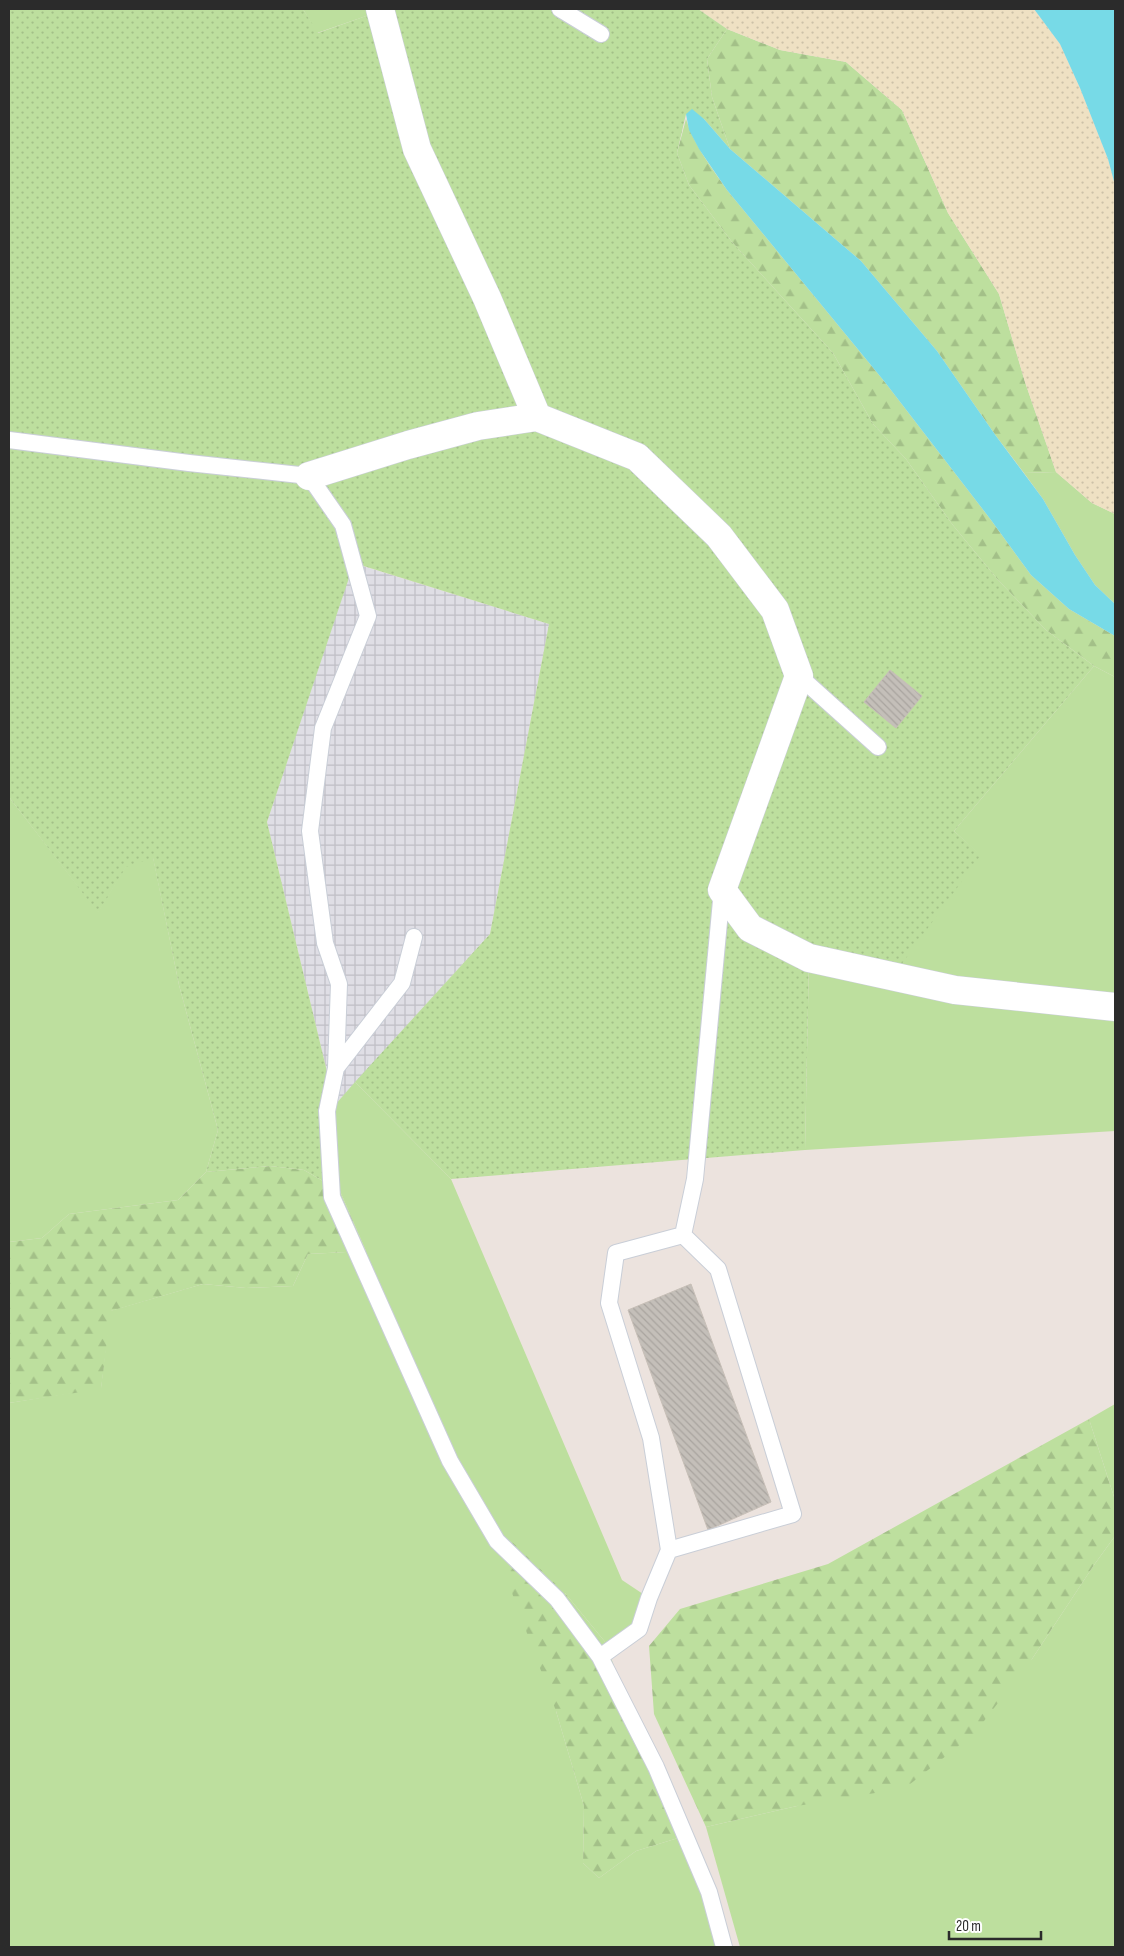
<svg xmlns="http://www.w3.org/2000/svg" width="1124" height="1956" font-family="'Sofia Sans Condensed',sans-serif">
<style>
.industrial{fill:url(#industrial-grid)}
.grass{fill:#bddf9e}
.forest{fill:url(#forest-firs)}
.sand{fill:url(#sand-dots)}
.garden{fill:url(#garden-dots)}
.water{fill:#77dae7}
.building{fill:url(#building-back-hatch);stroke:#c7bfb7}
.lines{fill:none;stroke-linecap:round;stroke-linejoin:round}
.service-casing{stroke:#c9ced7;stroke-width:18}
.minor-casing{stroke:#c9ced7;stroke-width:29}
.service{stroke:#fff;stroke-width:16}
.minor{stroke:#fff;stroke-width:28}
</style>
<defs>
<pattern id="industrial-grid" width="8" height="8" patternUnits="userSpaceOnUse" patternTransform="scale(1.25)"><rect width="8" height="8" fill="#dfdee5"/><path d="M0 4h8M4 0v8" fill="none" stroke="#c0bfc5"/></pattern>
<pattern id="forest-firs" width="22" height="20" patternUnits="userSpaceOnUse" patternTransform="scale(1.25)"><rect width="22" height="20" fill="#bddf9e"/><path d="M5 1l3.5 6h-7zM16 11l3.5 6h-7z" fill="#a3c088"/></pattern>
<pattern id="sand-dots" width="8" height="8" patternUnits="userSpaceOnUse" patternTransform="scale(1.25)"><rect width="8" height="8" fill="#efe1c3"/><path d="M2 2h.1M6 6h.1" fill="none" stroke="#cdc1a8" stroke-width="1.8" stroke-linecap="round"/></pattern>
<pattern id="garden-dots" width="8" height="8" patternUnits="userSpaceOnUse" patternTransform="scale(1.25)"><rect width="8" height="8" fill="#bddf9e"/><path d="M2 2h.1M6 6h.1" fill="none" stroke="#a3c088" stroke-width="1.8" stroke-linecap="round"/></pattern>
<pattern id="building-back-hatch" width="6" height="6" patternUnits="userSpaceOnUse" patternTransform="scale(1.25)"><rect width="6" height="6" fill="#c4bfb9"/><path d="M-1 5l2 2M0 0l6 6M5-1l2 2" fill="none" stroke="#a9a49f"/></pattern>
</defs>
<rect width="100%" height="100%" fill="#ece3de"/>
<!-- industrial -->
<path class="industrial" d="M353,563L549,624L490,934L335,1105L267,822Z"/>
<!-- grass -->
<path class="grass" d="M303,9H370L372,14L317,33Z
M1056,472L1092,503L1115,514V604L1095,585L1075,555L1043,499L1024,473Z
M1094,666L1115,677V1131L805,1150L809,958L980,855L954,831Z
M9,797L98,912L126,866L153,857L179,985L218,1130L206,1172L178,1200L69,1214L42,1238L9,1242Z
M355,1082L451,1179L622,1580L649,1598L639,1629L606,1643L565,1593L556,1711L584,1806L583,1863L599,1878L636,1851L678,1838L702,1894L716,1947H9V1403L101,1388L110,1311L203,1284L246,1288L293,1286L308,1254L366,1251L340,1191L335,1105Z
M1115,1404V1500L1089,1419Z
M1115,1536V1947H740L706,1827L797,1806L1032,1659L1094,1565Z"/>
<!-- forest -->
<path class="forest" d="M727,29L780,50L846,62L902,110L948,213L999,294L1025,382L1056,472L1024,473L996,436L937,351L861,261L730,149L712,97L707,59Z
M686,119C693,144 712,168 727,190L884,381L991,520L1031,575L1069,609L1115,636V677L1094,666L1046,630L998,580L952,524L906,459L873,424L833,353L732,242L689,185L677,153Z
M270,1166L304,1170L340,1191L366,1251L308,1254L293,1286L246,1288L203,1284L111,1311L101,1389L9,1403V1242L42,1238L69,1214L178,1200L206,1172Z
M1089,1419L1115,1500V1536L1094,1565L1032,1659L974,1734L905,1788L797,1806L706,1827L654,1714L649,1646L680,1609L828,1564Z
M505,1535L565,1593L606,1643L649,1768L678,1838L636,1851L599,1878L583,1863L584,1806L556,1711L512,1593Z"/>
<!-- sand -->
<path class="sand" d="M698,9H1034L1060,44L1080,88L1108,159L1115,185V514L1092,503L1056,472L1025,382L999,294L948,213L902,110L846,62L780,50L727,29Z"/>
<!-- garden -->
<path class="garden" d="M9,9H303L318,33L380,11V9H698L727,29L707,59L712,97L730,149L704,119L686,114L677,153L689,185L732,242L833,353L873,424L906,459L952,524L998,580L1046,630L1094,666L954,831L981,855L893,976L809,958L805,1150L451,1179L355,1082L490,934L549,624L354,563L267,822L335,1105L340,1191L304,1170L270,1166L206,1172L218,1130L179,985L153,858L126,867L98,913L9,797Z"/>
<!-- water -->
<path class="water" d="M1034,9H1115V185L1108,159L1080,88L1060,44Z
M692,109L704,119L730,149L861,261L937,351L996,436L1043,499L1075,555L1095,585L1115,604V636L1069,609L1031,575L991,520L884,381L727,190L699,149L689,130L686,114Z"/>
<!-- building -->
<path class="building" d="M890,670L922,696L896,728L864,702Z
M691,1284L771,1502L708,1530L628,1310Z"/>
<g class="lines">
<defs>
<path id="service" d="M560,9L601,34
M9,440L189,463L309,476L343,525L368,616L323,728L310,831L325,943L339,984L336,1068L327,1111L332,1197L450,1461L497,1541L557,1599L600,1657L656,1767L709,1892L724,1947
M799,676L878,747
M336,1068L402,983L414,937
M669,1550L793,1514L718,1269L683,1235
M600,1657L639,1629L649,1598L669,1550L651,1438L609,1303L616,1253L683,1235L695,1179L722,890"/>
<path id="minor" d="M380,9L417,149L487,298L537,417
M309,476L408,445L478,426L537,417L637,457L719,536L775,610L799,676L722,890L750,928L809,958L955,990L1115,1007"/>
</defs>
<!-- service casing -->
<use href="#service" class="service-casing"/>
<!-- minor casing -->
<use href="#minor" class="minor-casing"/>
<!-- service -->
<use href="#service" class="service"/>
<!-- minor -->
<use href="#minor" class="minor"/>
</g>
<!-- border -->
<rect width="1124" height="1956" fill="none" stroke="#2b2b2b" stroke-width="20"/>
<!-- scale -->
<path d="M949 1931v8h92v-8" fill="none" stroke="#2b2b2b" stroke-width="2.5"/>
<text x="956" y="1931" font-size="15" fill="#2b2b2b" stroke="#ffffff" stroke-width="4" paint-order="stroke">20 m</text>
</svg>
